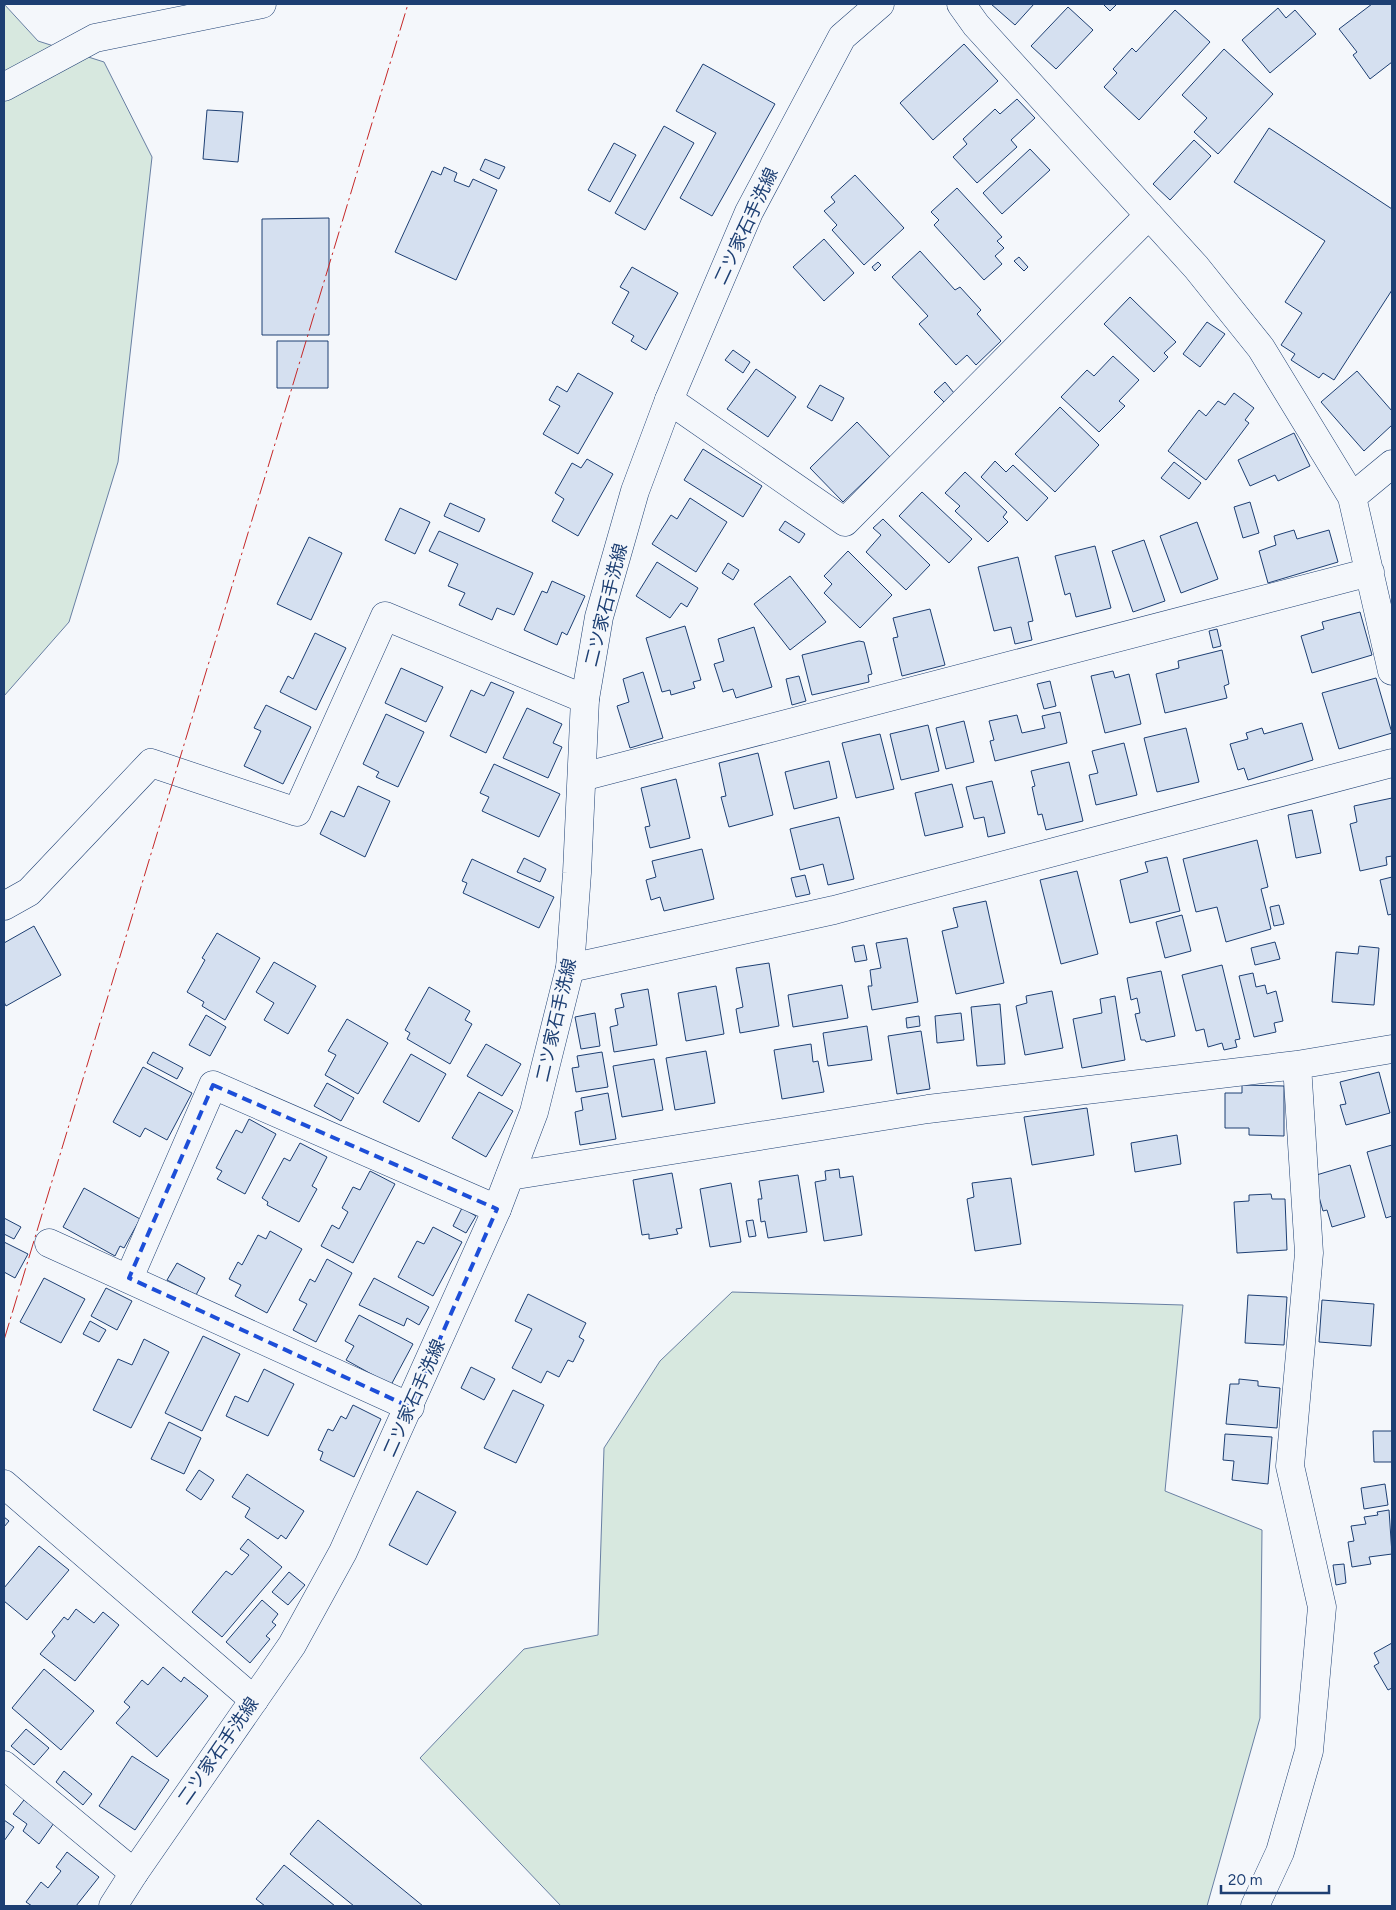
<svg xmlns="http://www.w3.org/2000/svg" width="1396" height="1910" font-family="Figtree,'Noto Sans JP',sans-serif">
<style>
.green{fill:#d7e8df;stroke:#687fa3}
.building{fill:#d5e0f0;stroke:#1d3f73}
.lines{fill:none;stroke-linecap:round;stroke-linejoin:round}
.street-casing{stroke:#1d3f73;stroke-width:29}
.secondary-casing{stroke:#1d3f73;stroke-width:29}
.street{stroke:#f4f7fb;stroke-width:28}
.secondary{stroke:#f4f7fb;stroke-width:28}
.power{stroke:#c62828;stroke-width:1;stroke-dasharray:18 4 2.5 4;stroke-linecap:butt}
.marked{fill:none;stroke:#1d4ed8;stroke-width:4;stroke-dasharray:10 6;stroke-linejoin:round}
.labels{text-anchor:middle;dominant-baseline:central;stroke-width:4;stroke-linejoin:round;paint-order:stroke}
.street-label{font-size:18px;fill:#1d3f73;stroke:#f4f7fb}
</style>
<rect width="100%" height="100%" fill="#f4f7fb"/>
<!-- green -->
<path class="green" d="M4,4L38,41L104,62L152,157L118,462L69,622L4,696Z
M732,1292L1183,1305L1165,1491L1262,1530L1260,1718L1207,1906H561L420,1758L524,1649L598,1635L604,1448L660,1361Z"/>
<!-- building -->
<path class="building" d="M991,4H1034L1015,25Z
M1103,4H1117L1110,11Z
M1372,4H1392V62L1370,79L1353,55L1357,52L1339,29Z
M1068,7L1093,30L1056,69L1031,46Z
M1278,8L1286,18L1295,10L1316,34L1270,73L1242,40Z
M1175,10L1210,42L1139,120L1104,87L1117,73L1113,69L1132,48L1136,52Z
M964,44L998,81L933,140L900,103Z
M1224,49L1273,94L1218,154L1194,132L1207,118L1182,95Z
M703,64L775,104L712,216L680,198L716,133L676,111Z
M1017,99L1035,118L1011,140L1017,147L977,183L953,157L967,144L963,139L995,109L1000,114Z
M207,110L243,112L238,162L203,159Z
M664,126L694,143L645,230L615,213Z
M1269,128L1392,209V290L1334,380L1323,373L1319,378L1291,360L1295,354L1281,345L1302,313L1285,302L1325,241L1234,182Z
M1194,140L1211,156L1170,200L1153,184Z
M614,143L636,155L610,202L588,190Z
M1030,149L1050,170L1002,214L983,193Z
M485,159L505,167L499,179L480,170Z
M444,167L457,173L454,181L469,187L473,179L497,190L456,280L395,252L432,171L441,175Z
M855,175L904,228L864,265L832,230L837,225L824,211L835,202L831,197Z
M957,188L1002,237L997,241L1004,248L995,256L1002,264L984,280L934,225L939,220L931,212Z
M329,218V335H262V219Z
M824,239L854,273L824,301L793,267Z
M920,251L955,290L960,287L981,310L977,314L1001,341L976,365L967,355L956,365L919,324L928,316L892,277Z
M1019,257L1028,267L1024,271L1014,261Z
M878,262L881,265L875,271L872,267Z
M632,267L678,293L646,350L631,341L634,336L612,323L629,292L620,287Z
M1130,297L1176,342L1164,353L1168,357L1154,372L1104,324Z
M1207,322L1225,334L1200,367L1183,354Z
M277,341H328V388H277Z
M733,350L750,362L743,373L725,360Z
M1113,356L1139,380L1119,401L1125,406L1099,432L1061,397L1087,370L1094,376Z
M756,369L796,397L768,437L727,409Z
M1357,371L1392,411V425L1364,451L1321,402Z
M578,373L613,393L578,454L543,434L560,406L549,400L557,386L567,392Z
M945,382L954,393L944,402L934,392Z
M820,385L844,398L832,421L807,407Z
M1234,393L1254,408L1245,420L1249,423L1206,480L1168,451L1199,410L1206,416L1218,401L1225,405Z
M1060,407L1099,445L1055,492L1015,454Z
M857,422L890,457L843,502L810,468Z
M1294,433L1310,466L1278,481L1275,475L1250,486L1238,460Z
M703,449L762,486L743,517L684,480Z
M587,459L613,474L578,536L552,521L564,499L555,493L572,463L581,468Z
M995,461L1006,472L1013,465L1048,498L1027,521L981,477Z
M1174,462L1201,483L1189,499L1161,478Z
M965,472L1007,512L1003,517L1008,522L988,542L955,511L960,506L945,493Z
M922,492L972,539L949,563L899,516Z
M690,498L727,522L696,572L652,544L671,515L677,519Z
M1250,502L1259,533L1243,538L1234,507Z
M450,503L485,519L479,532L444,516Z
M400,508L430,522L415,554L385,540Z
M883,519L930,565L906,590L866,552L881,535L873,528Z
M785,521L805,534L799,543L779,530Z
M1197,522L1218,579L1181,593L1160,536Z
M1294,530L1297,539L1329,530L1338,562L1268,583L1259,551L1276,545L1274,536Z
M439,531L533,573L514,615L497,608L492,620L459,605L465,593L448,586L458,564L429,551Z
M309,537L342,553L311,620L277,604Z
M1144,540L1165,601L1133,612L1112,551Z
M1095,546L1111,608L1076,617L1070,593L1065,595L1055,556Z
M848,551L892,595L860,628L824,593L832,584L824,576Z
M1018,557L1033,621L1028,622L1032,640L1015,644L1011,627L994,631L978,567Z
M657,562L698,588L687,607L681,603L670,618L636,596Z
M728,563L739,570L733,580L722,573Z
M790,576L826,622L790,650L754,604Z
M552,581L585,596L567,635L562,632L557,645L524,630L542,591L547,593Z
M930,609L945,665L902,676L893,638L898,637L893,618Z
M1360,612L1372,655L1312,673L1301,636L1324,629L1322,622Z
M685,626L701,680L693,682L695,688L671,695L670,690L662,692L646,638Z
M754,627L772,687L736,698L733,689L723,692L714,664L724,661L718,639Z
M1217,629L1221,646L1213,648L1209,631Z
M315,633L346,648L316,710L280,692L288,676L293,679Z
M859,641L864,642L872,674L868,675L869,682L812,695L802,655Z
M1222,650L1229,684L1224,686L1227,698L1165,713L1156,674L1179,668L1178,661Z
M401,668L443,687L426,722L385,703Z
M1113,671L1115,678L1129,674L1141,724L1105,733L1091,676Z
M643,672L663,738L630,748L617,706L629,702L623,679Z
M799,676L806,701L792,705L786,679Z
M1376,678L1392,733L1339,749L1322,693Z
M1050,681L1056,706L1044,709L1037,684Z
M491,682L514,692L486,753L450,736L471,690L484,696Z
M266,705L311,727L283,784L244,766L261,731L254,728Z
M527,708L562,724L553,743L562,747L548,778L503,758Z
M1060,712L1067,743L995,761L990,741L994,740L989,721L1017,715L1022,733L1045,728L1042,716Z
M386,714L424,732L398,787L376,777L379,772L363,764Z
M964,721L974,762L946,769L936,728Z
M1302,723L1313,760L1248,780L1244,768L1238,770L1230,744L1248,739L1246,733L1262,728L1264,734Z
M928,725L939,771L901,780L890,734Z
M1186,728L1199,782L1157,792L1144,738Z
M880,734L894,789L856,798L842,743Z
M1124,743L1137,795L1096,805L1089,775L1098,773L1092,751Z
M758,753L773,815L729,827L721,797L726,796L719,763Z
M829,761L837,798L794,809L785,772Z
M1069,762L1083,821L1046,830L1042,814L1038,815L1032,787L1035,786L1031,771Z
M494,764L560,794L539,837L482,811L489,797L480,793Z
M676,779L690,838L650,848L645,827L650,826L641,788Z
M992,781L1005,833L988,837L984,817L974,819L966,787Z
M952,784L963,827L925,836L915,793Z
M358,786L390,801L365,857L320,834L331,811L344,817Z
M1392,798V856L1386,857L1387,865L1360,871L1350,824L1357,822L1354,806Z
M1312,810L1321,853L1296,858L1288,815Z
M839,817L854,879L828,885L823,864L800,870L790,829Z
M1257,840L1268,887L1261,889L1271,929L1226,942L1217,907L1196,912L1183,859Z
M702,849L714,899L664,911L660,897L651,900L646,880L656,877L652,861Z
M1167,857L1180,911L1130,923L1120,880L1148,872L1145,862Z
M524,858L546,869L540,882L517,872Z
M472,859L554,897L539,928L463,893L467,883L462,881Z
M1077,871L1098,954L1061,964L1040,880Z
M805,875L810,894L796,897L791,878Z
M1392,877V914L1388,915L1380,880Z
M986,901L1004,983L956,994L942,931L958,927L953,908Z
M1279,905L1284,924L1274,926L1270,907Z
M1182,915L1191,951L1165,958L1156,922Z
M34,926L61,975L6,1006L4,1002V943Z
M217,933L260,958L225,1020L202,1006L204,1002L187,992L205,960L202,958Z
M907,938L918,1002L872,1010L868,986H872L870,970L881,968L876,943Z
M1275,942L1280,959L1255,965L1251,948Z
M864,945L867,960L855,962L852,947Z
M1359,946L1379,948L1374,1005L1332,1002L1336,952L1358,954Z
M274,962L316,986L288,1034L264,1020L274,1003L256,992Z
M769,963L779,1026L740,1033L736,1009L743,1007L736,968Z
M1222,965L1240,1039L1235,1040L1237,1047L1224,1050L1222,1043L1208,1047L1204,1029L1196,1031L1182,975Z
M1161,971L1175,1036L1146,1042L1145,1040H1141L1135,1014L1140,1013L1137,998L1131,1000L1127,978Z
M1253,973L1256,987L1265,985L1267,994L1276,991L1283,1021L1274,1023L1276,1032L1254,1037L1239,976Z
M842,985L848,1018L793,1027L788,995Z
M716,986L724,1034L686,1041L678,993Z
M429,987L470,1011L465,1020L472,1024L450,1064L407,1039L410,1033L405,1030Z
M648,989L657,1045L614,1052L610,1027L618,1025L615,1009L624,1007L621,994Z
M1052,991L1063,1048L1025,1055L1016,1006L1027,1003L1026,996Z
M1115,996L1125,1060L1082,1068L1073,1019L1102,1013L1100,999Z
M1000,1004L1005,1064L977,1066L971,1007Z
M595,1013L600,1046L581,1049L575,1017Z
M961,1013L964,1040L937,1043L935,1016Z
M206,1015L226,1027L210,1056L189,1045Z
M919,1016L920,1026L907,1028L906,1018Z
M347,1019L388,1043L358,1094L325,1075L336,1055L328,1051Z
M867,1026L872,1060L828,1066L823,1033Z
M921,1031L930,1089L897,1094L888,1036Z
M486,1044L521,1064L502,1096L467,1076Z
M811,1044L813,1062L818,1061L824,1092L782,1099L774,1050Z
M706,1051L715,1103L675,1110L666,1058Z
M153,1052L183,1068L177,1079L147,1063Z
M602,1052L608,1087L576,1092L572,1068L579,1067L577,1056Z
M411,1054L446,1074L419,1122L383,1102Z
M654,1059L663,1110L622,1117L613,1066Z
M143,1067L192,1093L167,1140L145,1128L140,1137L113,1122Z
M1379,1072L1390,1113L1346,1125L1340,1105L1346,1104L1340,1082Z
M327,1083L354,1098L341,1121L314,1106Z
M1242,1085L1284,1086V1136L1249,1135V1128H1225V1093H1242Z
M479,1092L513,1111L486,1157L452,1138Z
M608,1093L616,1139L580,1145L575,1112L583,1110L581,1098Z
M1087,1108L1094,1155L1032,1165L1024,1117Z
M249,1119L276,1134L245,1194L217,1179L222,1171L216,1168L236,1130L242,1133Z
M1177,1135L1181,1164L1135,1172L1131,1143Z
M300,1143L327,1157L312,1186L317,1189L299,1222L267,1205L268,1202L262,1198L284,1158L290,1161Z
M1392,1145V1216L1386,1218L1367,1152Z
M1350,1165L1365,1217L1332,1227L1327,1210L1323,1211L1313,1176Z
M839,1169L840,1178L853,1176L862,1235L824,1241L815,1182L826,1180L825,1171Z
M370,1171L395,1184L353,1263L321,1246L332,1225L339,1229L348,1212L342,1208L353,1187L360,1190Z
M672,1173L682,1228L676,1229L678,1234L649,1239V1234L642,1235L633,1180Z
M798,1175L807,1232L768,1238L765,1221L761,1222L758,1199H762L759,1181Z
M1011,1178L1021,1244L975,1251L967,1199L974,1197L972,1183Z
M731,1183L741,1242L710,1247L700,1189Z
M84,1188L140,1219L124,1248L120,1246L115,1256L63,1227Z
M1271,1194L1272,1199H1285L1287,1250L1237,1253L1234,1202L1249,1201V1195Z
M462,1208L476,1216L466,1233L453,1226Z
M4,1218L21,1227L14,1239L4,1234Z
M753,1220L756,1236L749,1237L746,1221Z
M433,1227L462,1242L433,1296L398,1277L417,1241L424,1244Z
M270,1231L302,1249L267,1313L235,1296L241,1285L229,1279L238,1262L242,1265L258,1235L266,1239Z
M4,1242L28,1254L15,1278L4,1272Z
M327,1259L352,1273L316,1342L293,1330L307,1304L299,1300L310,1279L315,1282Z
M177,1263L205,1278L196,1295L167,1280Z
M44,1278L85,1299L61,1343L20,1322Z
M374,1278L429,1307L419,1325L407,1318L404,1326L359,1305Z
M106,1288L132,1301L117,1330L91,1316Z
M528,1294L586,1323L579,1337L584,1340L573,1362L568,1360L559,1377L547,1371L541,1383L512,1368L532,1329L515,1321Z
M1248,1295L1287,1297L1284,1345L1245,1343Z
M1322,1300L1374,1304L1371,1346L1319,1342Z
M359,1315L413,1344L391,1385L346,1360L354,1346L345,1341Z
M90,1321L106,1330L99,1342L83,1334Z
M203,1336L240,1354L202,1431L165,1413Z
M144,1339L169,1352L131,1428L93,1410L118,1359L132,1365Z
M471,1367L495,1379L484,1400L461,1388Z
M264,1369L294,1384L268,1436L226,1416L235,1396L248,1402Z
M1239,1379L1258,1381V1386L1280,1388L1277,1428L1226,1424L1230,1384H1239Z
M513,1390L544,1405L516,1463L484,1448Z
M353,1405L381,1419L354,1477L320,1460L323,1452L318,1450L328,1429L333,1431L341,1416L346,1419Z
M169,1422L201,1438L184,1474L151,1459Z
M1373,1431H1392V1462H1374Z
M1225,1434L1272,1437L1268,1484L1232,1480L1234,1461L1223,1460Z
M199,1470L214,1480L201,1500L186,1490Z
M247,1474L304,1511L286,1539L281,1535L278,1539L245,1517L250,1508L232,1497Z
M1385,1484L1388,1505L1364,1509L1361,1488Z
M417,1491L456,1512L427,1565L389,1545Z
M1389,1510L1392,1554L1369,1557L1371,1564L1352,1567L1348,1542L1354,1541L1351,1526L1366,1524L1364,1517L1378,1515L1377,1512Z
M4,1517L9,1521L4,1527Z
M248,1539L282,1567L222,1637L192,1612L226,1571L232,1575L249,1555L240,1549Z
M39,1546L69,1570L27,1620L4,1601V1588Z
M1344,1564L1346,1583L1336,1585L1333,1565Z
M289,1572L305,1585L288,1605L272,1592Z
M262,1600L278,1614L272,1622L276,1625L266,1636L270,1639L250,1663L226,1642Z
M76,1609L94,1623L103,1612L119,1625L75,1681L40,1654L55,1636L52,1632L64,1617L68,1620Z
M1392,1643V1688L1388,1690L1374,1666L1379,1663L1374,1653Z
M163,1667L181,1682L184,1677L208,1696L157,1757L116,1723L130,1707L124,1702L142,1680L148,1685Z
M44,1669L94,1711L61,1750L12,1708Z
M26,1729L49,1748L34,1765L11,1746Z
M132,1756L169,1780L135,1830L99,1806Z
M64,1771L92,1794L83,1805L56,1782Z
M24,1800L54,1823L39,1844L23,1831L27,1824L13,1814Z
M4,1820L14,1827L4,1841Z
M318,1820L423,1906H354L290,1854Z
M67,1852L99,1877L76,1906H32L26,1902L41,1882L48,1888L61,1871L56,1867Z
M284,1865L335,1906H265L256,1899Z"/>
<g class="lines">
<defs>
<path id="street" d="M961,4L976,25L1196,267L1261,348L1352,497L1392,671
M4,87L95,38L262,4
M669,400L845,522L1149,215
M1352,497L1392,464
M582,777L1370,572
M4,906L29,892L151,763L297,812L385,616L585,699
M570,968L834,910L1392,763
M510,1176L928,1109L1297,1065L1392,1049
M49,1243L410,1407
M129,1278L213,1085L497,1209
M4,1484L254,1700
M4,1765L134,1873
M1255,1906L1280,1852L1309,1751L1322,1607L1290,1466L1309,1253L1297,1065"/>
<path id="secondary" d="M113,1906L134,1873L292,1645L343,1552L497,1209L534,1112L570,968L577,873L585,699L599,617L635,491L669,400L749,212L842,37L880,4"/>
</defs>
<!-- street casing -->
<use href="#street" class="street-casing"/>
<!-- secondary casing -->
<use href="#secondary" class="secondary-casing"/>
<!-- street -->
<use href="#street" class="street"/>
<!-- secondary -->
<use href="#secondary" class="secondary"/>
<!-- power -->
<path class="power" d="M4,1340L408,4"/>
</g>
<!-- marked area -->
<path class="marked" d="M213,1085L497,1209L410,1407L129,1278Z"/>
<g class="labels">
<!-- street labels -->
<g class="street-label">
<text transform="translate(746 226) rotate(-65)">二ツ家石手洗線</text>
<text transform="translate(606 605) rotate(-76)">二ツ家石手洗線</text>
<text transform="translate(556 1020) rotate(-77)">二ツ家石手洗線</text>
<text transform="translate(414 1398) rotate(-66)">二ツ家石手洗線</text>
<text transform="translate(218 1751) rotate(-55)">二ツ家石手洗線</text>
</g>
</g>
<!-- border -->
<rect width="1396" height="1910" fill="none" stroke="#1d3f73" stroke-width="10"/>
<!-- scale -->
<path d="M1221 1885v8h108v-8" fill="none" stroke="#1d3f73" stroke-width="2.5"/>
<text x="1228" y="1885" font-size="15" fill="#1d3f73" stroke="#f4f7fb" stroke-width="4" paint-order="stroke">20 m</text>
</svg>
